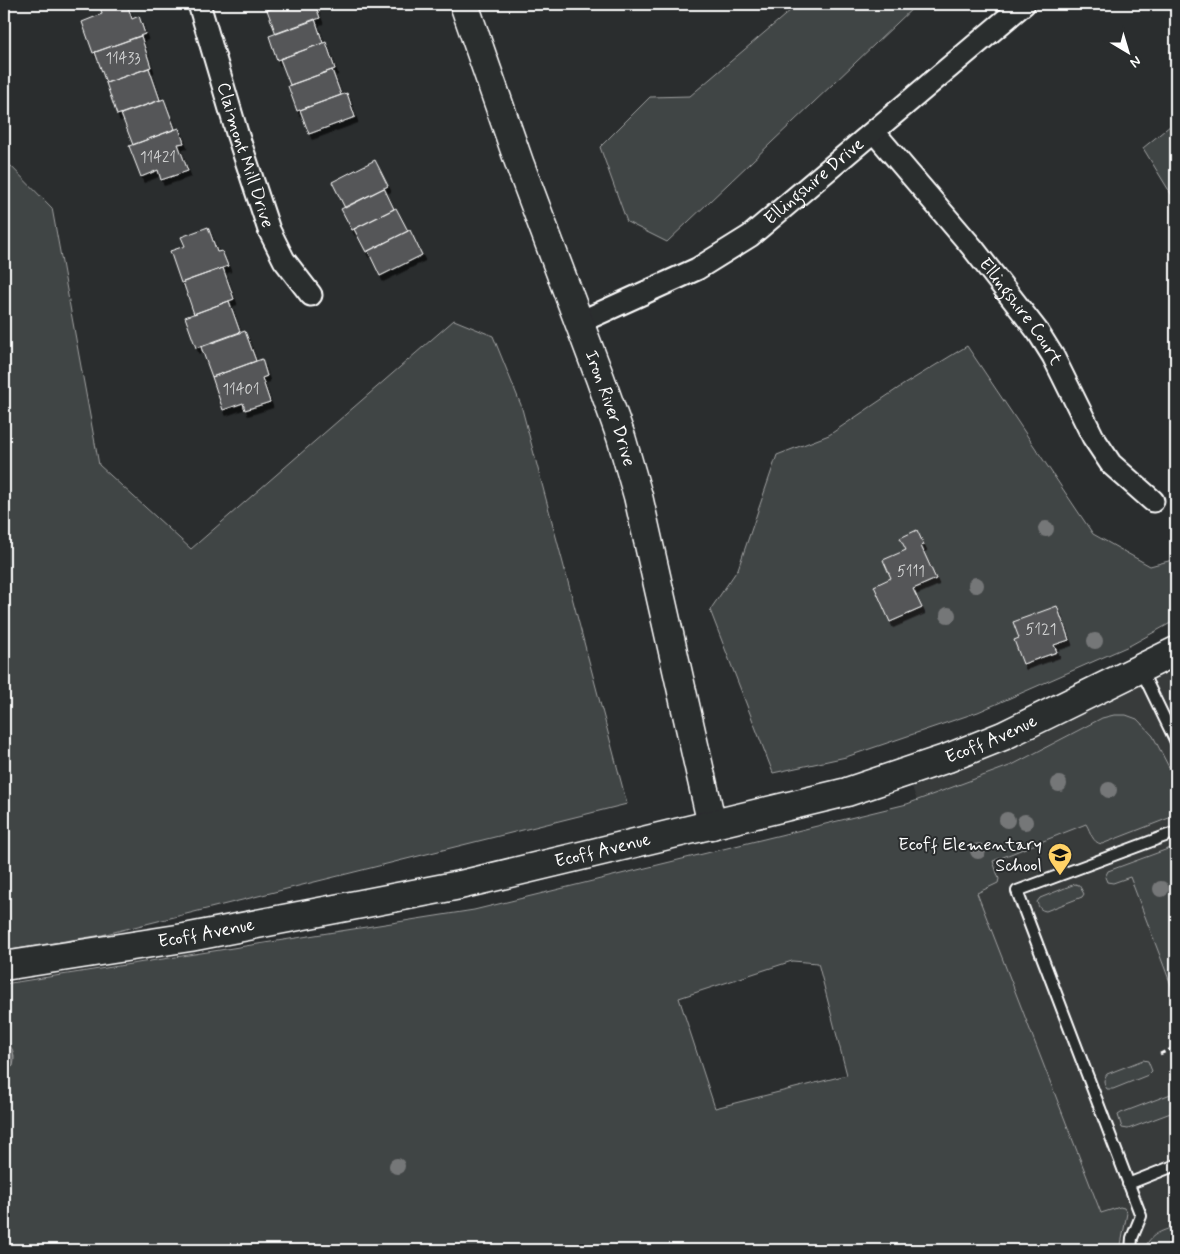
<svg xmlns="http://www.w3.org/2000/svg" width="1180" height="1254" font-family="Mynerve,sans-serif">
<style>
.built{fill:#373a3b}
.green{fill:#414445;stroke:#a0a2a2;fill-rule:evenodd}
.water{fill:#6a6c6d;stroke:#a6a7a7}
.building{fill:#555758;stroke:#fff;filter:url(#shadow)}
.lines{fill:none;stroke-linecap:round;stroke-linejoin:round}
.lane-casing{stroke:#fff;stroke-width:14}
.street-casing{stroke:#fff;stroke-width:25}
.secondary-casing{stroke:#fff;stroke-width:31}
.path{stroke:#fff;stroke-width:3;stroke-dasharray:5 4;stroke-linecap:butt}
.lane{stroke:#2a2d2e;stroke-width:10}
.street{stroke:#2a2d2e;stroke-width:21}
.secondary{stroke:#2a2d2e;stroke-width:28}
.tree{fill:#757778}
.labels{text-anchor:middle;dominant-baseline:central;stroke-width:4;stroke-linejoin:round;paint-order:stroke}
.number-label{font-size:15px;fill:#d4d5d5}
.street-label{font-size:18px;fill:#fff;stroke:#2a2d2e}
.poi-label{font-size:18px;fill:#fff;stroke:#2a2d2e;text-anchor:end}
</style>
<defs>
<filter id="shadow"><feDropShadow dx="3" dy="5.5" stdDeviation="0" flood-color="#0009"/></filter>
</defs>
<rect width="100%" height="100%" fill="#2a2d2e"/>
<filter id="ink" filterUnits="userSpaceOnUse"><feTurbulence type="fractalNoise" baseFrequency=".02" numOctaves="2"/><feDisplacementMap in="SourceGraphic" scale="10" xChannelSelector="R" yChannelSelector="G"/><feConvolveMatrix kernelMatrix="1 2 1 2 8 2 1 2 1" color-interpolation-filters="sRGB"/></filter>
<g filter="url(#ink)">
<!-- built -->
<path class="built" d="M1176,653V1250H1074L910,781Z"/>
<!-- green -->
<path class="green" d="M798,4H917L667,242L627,222L600,147L650,97L690,96Z
M1176,121V202L1143,148Z
M4,159L52,208L99,465L191,549L454,320L493,336L521,405L627,804L102,935L4,951Z
M967,346L1093,534L1150,566L1176,559V620L1131,645L978,712L846,757L773,773L710,610L738,569L777,455L829,435L903,385Z
M1114,715H1126L1137,719L1153,736L1176,781V813L1169,818L1102,844C1092,843 1091,832 1086,824L993,861L999,879L998,883L977,893L1101,1213L1120,1207L1124,1208L1127,1213L1120,1250H4V984L474,910L907,804L1012,765L1102,718ZM792,961L818,963L847,1075L715,1108L679,998Z
M1176,846V998L1130,877L1113,883L1107,882L1105,877L1108,871Z
M1075,884L1079,885L1084,894L1082,897L1046,911C1040,910 1039,908 1037,902L1040,898Z
M1143,1060L1148,1061L1152,1071L1148,1075L1113,1089H1107C1103,1083 1103,1080 1107,1074Z
M1176,1092V1111L1128,1129L1122,1128L1118,1115L1121,1113Z
M1176,1226V1250H1144C1151,1233 1160,1232 1176,1226Z"/>
<!-- water -->
<path class="water" d="M4,1038C12,1047 16,1053 13,1066L4,1072Z"/>
<!-- building -->
<path class="building" d="M105,4H127L132,19L139,16L145,34L93,53L82,22L102,14L100,6Z
M286,4H315L320,18L276,34L267,10Z
M315,19L323,43L277,60L269,36Z
M141,36L151,67L106,83L95,52Z
M326,42L335,69L290,85L280,59Z
M149,68L160,100L117,115L106,83Z
M332,70L341,95L297,111L288,86Z
M347,93L355,117L309,134L300,110Z
M164,99L175,129L133,145L121,114Z
M179,128L184,143L178,144L188,171L161,180L158,170L141,177L129,146Z
M375,160L388,186L345,208L332,182Z
M384,188L394,209L352,230L341,209Z
M396,208L408,231L366,252L354,229Z
M208,227L217,252L222,251L228,266L181,283L170,251L185,246L181,237Z
M410,230L422,255L380,276L368,251Z
M223,268L234,299L194,314L183,282Z
M229,301L240,332L196,348L185,317Z
M245,331L256,361L212,377L201,347Z
M262,359L267,376L262,378L270,402L245,410L243,403L223,410L212,377Z
M917,530L924,545L921,546L936,579L913,589L922,608L890,622L874,586L891,578L883,560L906,550L900,538Z
M1057,606L1069,640L1054,645L1057,652L1023,664L1014,640L1019,638L1013,622Z"/>
<g class="lines">
<defs>
<path id="lane" d="M1141,670L1176,742
M1128,1184L1176,1165
M1131,1250L1132,1238L1141,1216L1017,891L1176,832"/>
<g id="street">
<path id="s1" d="M199,4L237,133L269,230L284,260L311,295"/>
<path id="s2" d="M874,132L972,247L1038,332L1053,356L1093,437L1111,464L1153,501"/>
<path id="s3" d="M580,322L697,269L750,236L1024,4"/>
</g>
<g id="secondary">
<path id="s4" d="M464,4L520,165L600,378L621,437L638,496L712,825"/>
<path id="s5" d="M4,966L190,937L460,885L847,792L948,758L1003,736L1176,651"/>
</g>
</defs>
<!-- lane casing -->
<use href="#lane" class="lane-casing"/>
<!-- street casing -->
<use href="#street" class="street-casing"/>
<!-- secondary casing -->
<use href="#secondary" class="secondary-casing"/>
<!-- path -->
<path class="path" d="M1160,1054L1176,1047
M1170,1081L1176,1079"/>
<!-- lane -->
<use href="#lane" class="lane"/>
<!-- street -->
<use href="#street" class="street"/>
<!-- secondary -->
<use href="#secondary" class="secondary"/>
</g>
<!-- trees -->
<g class="tree">
<circle cx="1046" cy="529" r="8"/>
<circle cx="976" cy="585" r="8"/>
<circle cx="948" cy="615" r="8"/>
<circle cx="1095" cy="641" r="8"/>
<circle cx="1059" cy="784" r="8"/>
<circle cx="1109" cy="790" r="8"/>
<circle cx="1007" cy="820" r="8"/>
<circle cx="1025" cy="822" r="8"/>
<circle cx="978" cy="851" r="8"/>
<circle cx="1161" cy="889" r="8"/>
<circle cx="397" cy="1166" r="8"/>
</g>
</g>
<!-- icons -->
<defs>
<symbol id="school-pin" viewBox="-11 -11 22 30"><path d="M0 17L-7.5 6A9.5 9.5 0 1 1 7.5 6Z" fill="#ffd166" stroke="#2a2d2e"/><path d="M0-5L7-2L0 1L-7-2ZM-4 1L0 2.5L4 1V4Q0 6-4 4Z" fill="#111"/></symbol>
</defs>
<g fill-rule="evenodd">
<use href="#school-pin" x="1046" y="841" width="28" height="38"/>
</g>
<g class="labels">
<!-- number labels -->
<g class="number-label">
<text x="123" y="59">11433</text>
<text x="158" y="158">11421</text>
<text x="241" y="390">11401</text>
<text x="911" y="572">5111</text>
<text x="1041" y="630">5121</text>
</g>
<!-- street labels -->
<g class="street-label">
<text stroke="none"><textPath href="#s1" startOffset="158">Claimont Mill Drive</textPath></text>
<text stroke="none"><textPath href="#s3" startOffset="275">Ellingshire Drive</textPath></text>
<text stroke="none"><textPath href="#s2" startOffset="232">Ellingshire Court</textPath></text>
<text stroke="none"><textPath href="#s4" startOffset="430">Iron River Drive</textPath></text>
<text stroke="none"><textPath href="#s5" startOffset="1015">Ecoff Avenue</textPath></text>
<text stroke="none"><textPath href="#s5" startOffset="610">Ecoff Avenue</textPath></text>
<text stroke="none"><textPath href="#s5" startOffset="205">Ecoff Avenue</textPath></text>
</g>
<!-- poi labels -->
<g class="poi-label">
<text x="1042" y="845">Ecoff Elementary<tspan x="1042" dy="21">School</tspan></text>
</g>
</g>
<!-- margin -->
<rect width="1180" height="1254" fill="none" stroke="#2a2d2e" stroke-width="20"/>
<rect x="10" y="10" width="1160" height="1234" fill="none" stroke="#fff" stroke-width="2" filter="url(#ink)"/>
<!-- north arrow -->
<g transform="translate(1128 52) rotate(142)" stroke="#2a2d2e" stroke-width="4" paint-order="stroke">
<path d="M0-4L9 19L0 12L-9 19Z" fill="#ffffff"/>
<text y="-8" font-size="14" font-weight="bold" text-anchor="middle" fill="#ffffff">N</text>
</g>
</svg>
